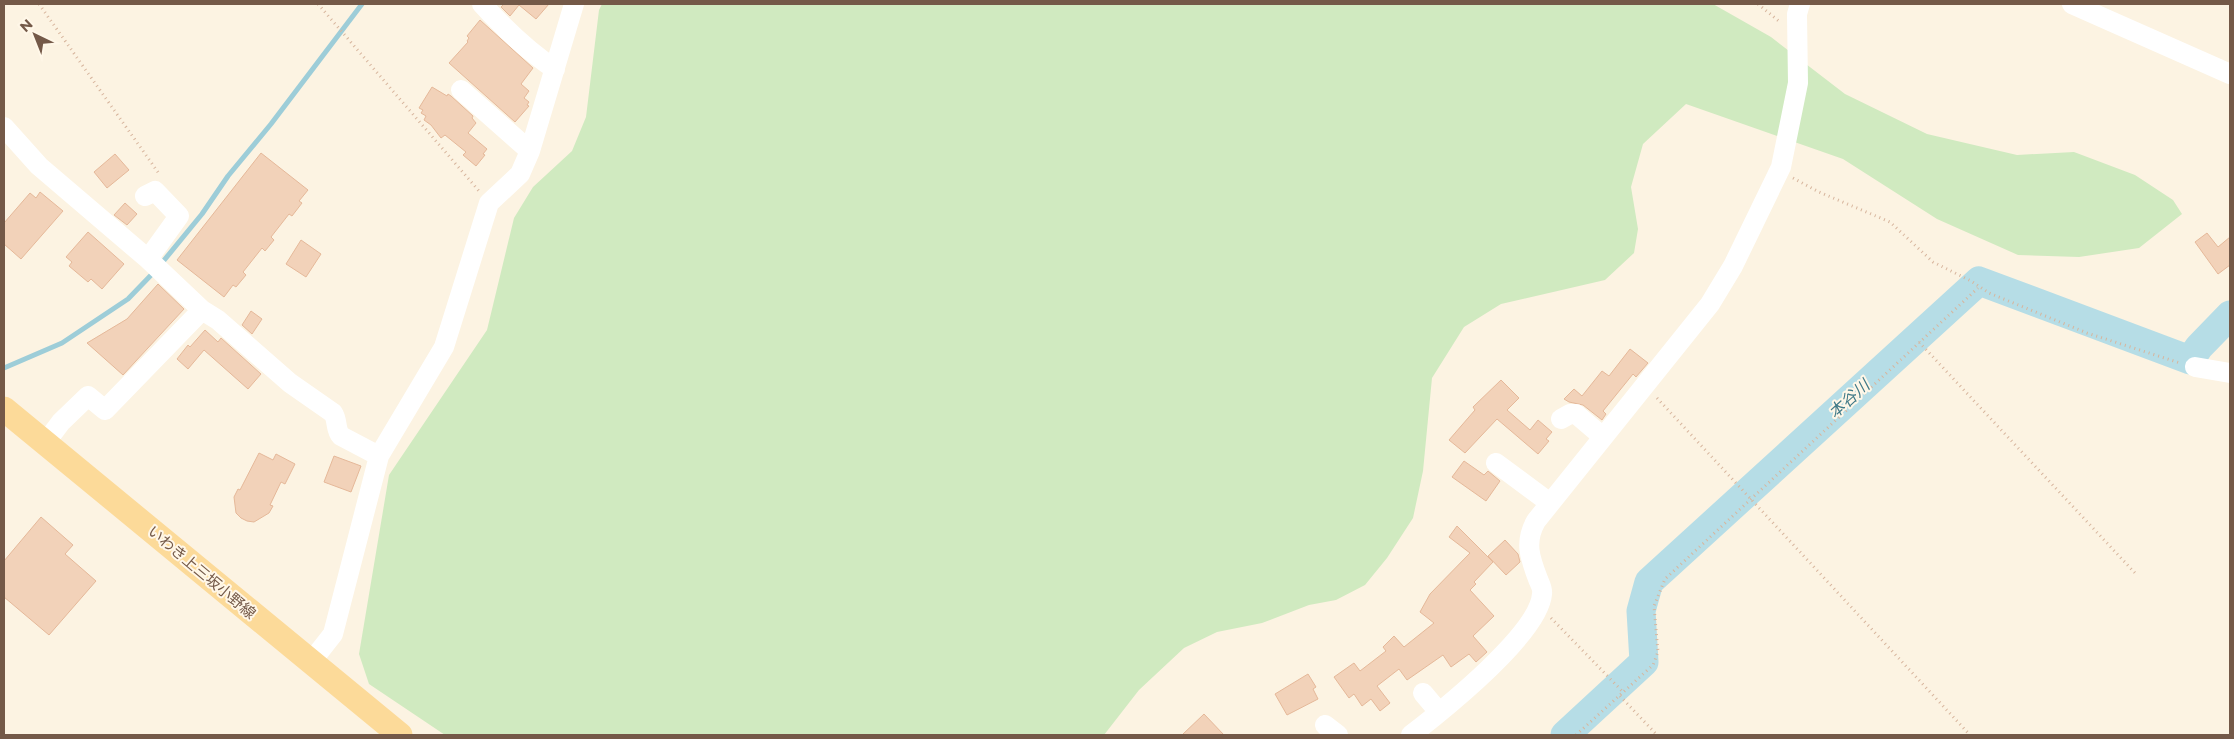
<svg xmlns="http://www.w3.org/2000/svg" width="2234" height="739" font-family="Montserrat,'Noto Sans JP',sans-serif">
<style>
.green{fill:#d0eac0}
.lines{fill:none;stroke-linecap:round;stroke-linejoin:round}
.stream{stroke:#9dcdd8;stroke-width:5}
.river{stroke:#b6dde6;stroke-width:29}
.building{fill:#f2d2b9;stroke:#e5b899}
.path{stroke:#d7b59d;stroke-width:3;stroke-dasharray:1 4;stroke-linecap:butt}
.minor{stroke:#fff;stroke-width:20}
.major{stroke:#fcda99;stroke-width:25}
.labels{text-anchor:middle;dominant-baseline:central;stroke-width:4;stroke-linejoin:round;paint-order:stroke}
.street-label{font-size:15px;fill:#745948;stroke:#fff7e8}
.water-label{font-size:16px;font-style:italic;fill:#417a88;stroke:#fff7e8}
</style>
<rect width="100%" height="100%" fill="#fcf3e2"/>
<!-- green -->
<path class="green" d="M602,4H1713L1771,37L1845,94L1927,134L2017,155L2074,152L2135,175L2173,200L2182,214L2139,248L2079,257L2018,255L1937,219L1843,159L1686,104L1643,144L1631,187L1638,229L1634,253L1605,280L1501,304L1464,327L1432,378L1423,471L1413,518L1387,558L1365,585L1336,600L1309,605L1262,623L1217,632L1184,648L1139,690L1104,735H445L369,684L359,654L389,475L487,330L514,218L533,187L572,151L586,117L599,10Z"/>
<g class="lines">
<!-- stream -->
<path class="stream" d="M161,264L202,214L228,176L271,124L362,4
M4,368L62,343L128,299L155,271"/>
<!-- river -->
<path class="river" d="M1565,735L1644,662L1641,611L1649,582L1979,281L2190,360L2199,347L2230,315"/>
</g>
<!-- building -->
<path class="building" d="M504,4H549L536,19L519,5L510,16L501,7Z
M480,20L533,68L521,84L529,91L524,98L529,102L527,105L529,106L515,122L449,63L468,42L467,41L469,38L467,36Z
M432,87L447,96L448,94L451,96L473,116L472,118L476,123L468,133L487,149L483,154L485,155L476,166L463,155L466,152L445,135L441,138L431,125L424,120L426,116L421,113L423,110L419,108Z
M261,153L308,190L299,201L302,203L292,216L289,214L271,237L274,240L265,251L262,248L243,272L246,275L236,287L233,285L224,297L177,260Z
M115,154L129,170L107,188L94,172Z
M40,192L63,211L21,259L4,244V223L30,193L36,198Z
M125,203L137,214L127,225L114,215Z
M88,232L124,264L102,289L91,279L88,282L69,266L72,262L66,257Z
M2207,233L2218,247L2230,237V265L2218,274L2195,242Z
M301,240L321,254L306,277L286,264Z
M158,284L184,309L123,375L87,343L127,319Z
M251,311L262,319L252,334L242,325Z
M205,330L218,342L221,338L261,374L248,389L204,350L188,369L177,359L188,345L190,347Z
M1630,349L1648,363L1636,377L1633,374L1603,411L1606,414L1602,420L1583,405L1569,402L1564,399L1574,389L1582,396L1602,371L1609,376Z
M1501,380L1519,398L1507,410L1530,430L1538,420L1552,432L1546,439L1549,441L1538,454L1497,419L1465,453L1449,440L1475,410L1473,407Z
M259,453L273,460L276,454L295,464L285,484L281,482L270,505L273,506L269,513L254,522L247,521L241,518L236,513L234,497L238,489L240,490Z
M334,456L361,466L351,492L324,482Z
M1464,461L1484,475L1488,471L1500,481L1486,501L1452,477Z
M41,517L73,545L65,554L96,581L49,635L4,597V561Z
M1457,526L1493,562L1474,582L1476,584L1470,590L1494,616L1473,636L1487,652L1476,662L1469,654L1451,667L1443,655L1407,680L1399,669L1377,686L1390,703L1380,711L1371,699L1362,706L1354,694L1349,698L1334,677L1354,663L1360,671L1386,651L1383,647L1394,636L1404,647L1434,623L1420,612L1430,594L1470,553L1449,537Z
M1505,540L1518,554L1520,562L1506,575L1488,556Z
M1308,674L1316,687L1313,689L1318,699L1287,715L1275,694Z
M1204,714L1224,735H1182Z"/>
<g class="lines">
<!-- path -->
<path class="path" d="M39,4L160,175
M318,4L479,191
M1758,4L1780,22
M1793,178L1819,192L1890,222L1933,262L1971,281L1989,293L2087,333L2180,363
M1919,342L2135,573
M1657,398L1970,735
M1551,618L1623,692
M1620,696L1657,735
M1576,735L1653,665L1658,652L1654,606L1665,579L1978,288"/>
<!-- minor -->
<path class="minor" d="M482,4C504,28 527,51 555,69
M2072,4L2230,74
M461,90L530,151
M4,127L39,166L148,259L202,310L218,320L290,383L333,413C338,420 335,430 341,436L379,456
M145,196L155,191L179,216L148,259
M2195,367L2230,373
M1561,419L1570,414H1576L1603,437
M46,442L61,422L88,396L105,410L202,310
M1496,463L1550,503
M311,662L333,634L379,456L444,347L489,203L520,174L530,151L574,4
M1423,693L1439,712
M1325,725L1338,735
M1411,735C1443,710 1539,634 1542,594C1543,589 1540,584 1538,579C1530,558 1524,542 1536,521L1710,304L1733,266L1781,167L1798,83L1797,14L1800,4"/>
<!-- major -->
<path class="major" d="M4,409L400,735"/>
</g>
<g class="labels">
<!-- street labels -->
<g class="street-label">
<text transform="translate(202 572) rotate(40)">いわき上三坂小野線</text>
</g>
<!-- water labels -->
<g class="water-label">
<text transform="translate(1849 399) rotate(-42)">本谷川</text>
</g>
</g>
<!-- border -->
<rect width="2234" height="739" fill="none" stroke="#745948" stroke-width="10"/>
<!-- north arrow -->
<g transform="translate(35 35) rotate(317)" stroke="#fff7e8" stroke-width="4" paint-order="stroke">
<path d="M0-4L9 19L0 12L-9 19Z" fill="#745948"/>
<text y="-8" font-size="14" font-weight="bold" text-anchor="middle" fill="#745948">N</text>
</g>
</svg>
